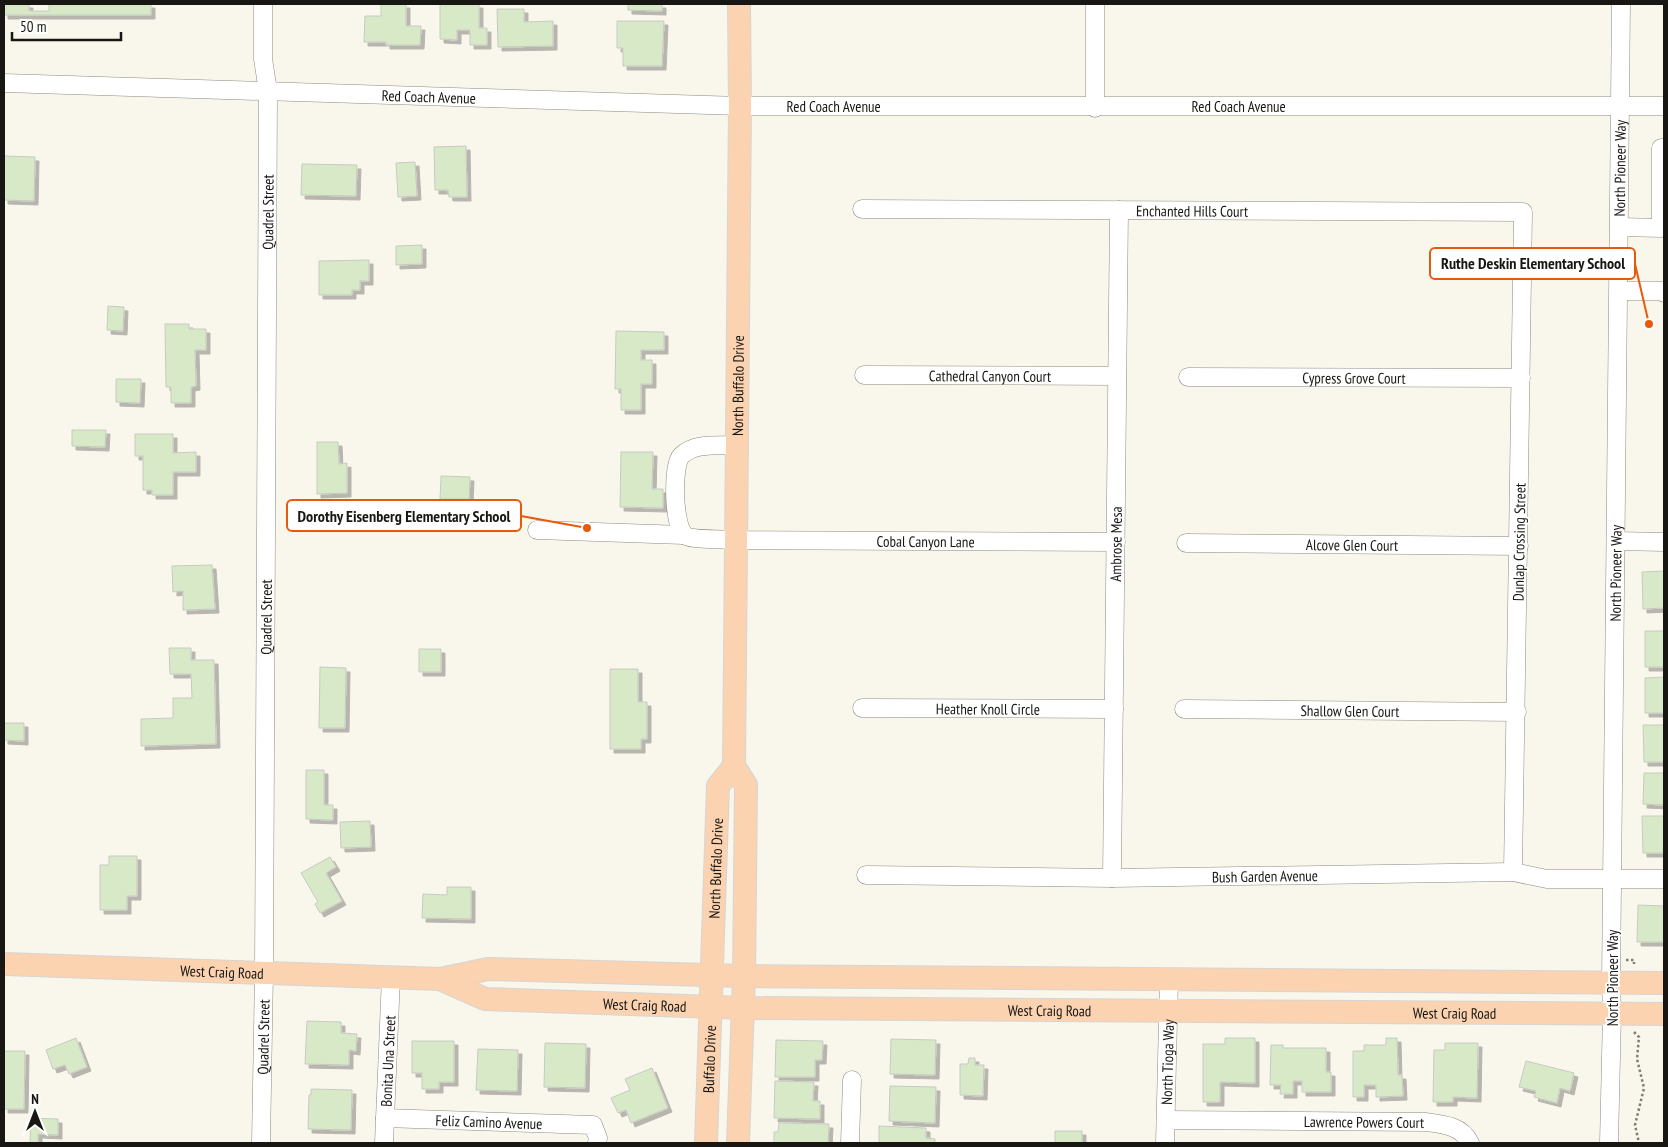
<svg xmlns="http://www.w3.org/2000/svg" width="1668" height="1147" font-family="'PT Sans Narrow',sans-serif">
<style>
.building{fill:#d8e9c8;stroke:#c6cac1;filter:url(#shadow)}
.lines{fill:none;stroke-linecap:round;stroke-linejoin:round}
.minor-casing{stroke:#8d8a81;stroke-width:19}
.major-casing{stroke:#d5d5d5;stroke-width:24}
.path{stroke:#7f7e76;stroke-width:2.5;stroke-dasharray:2.5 2.5;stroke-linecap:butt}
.minor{stroke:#fff;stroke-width:18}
.major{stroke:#fcd3b1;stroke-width:22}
.labels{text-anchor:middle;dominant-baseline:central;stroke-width:4;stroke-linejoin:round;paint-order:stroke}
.street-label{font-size:15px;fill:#181713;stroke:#fff}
.leader{fill:none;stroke:#e8590c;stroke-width:2}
.callout-dot{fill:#e8590c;stroke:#fff;stroke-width:2}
.callout{fill:#fff;stroke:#e8590c;stroke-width:2}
.callout-label{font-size:16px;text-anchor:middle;font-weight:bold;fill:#181713}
</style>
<defs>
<filter id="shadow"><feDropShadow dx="4" dy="4" stdDeviation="0" flood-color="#0004"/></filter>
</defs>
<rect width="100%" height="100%" fill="#f9f7ec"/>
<!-- building -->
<path class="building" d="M4,4H29V11H49V4H151V15H4Z
M381,4H406V26H421L420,45H386V42H364L365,16H381Z
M440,4H479V28H487V45H470V30H457V40L440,39Z
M628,4H662V11L628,10Z
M497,9H524V22L553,21V46L498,47Z
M617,21H664L662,66H623V48H617Z
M466,146L467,197H449L448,190H435L434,147Z
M4,156L35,157L34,201L4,200Z
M415,162L417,196L398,197L396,163Z
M302,164L357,165L356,196L301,195Z
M422,245V264L396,265V246Z
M369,260V281H360V290H352V295H319V261Z
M108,306L124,307L123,331L107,330Z
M165,324H189V329H206V350H195L196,386L191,387V403H171V387H166Z
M616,331L664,332V350H641V360H652V384H641V410H621V389H615Z
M116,379H141L140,403L116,402Z
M72,430H106L105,447L72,446Z
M135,434H173V453L196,452V472H173V495H152V490H143V456H135Z
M317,442H338L339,464L347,463V493L317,494Z
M621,452H653L652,489H663V508L620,507Z
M441,476L470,477L469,499H440Z
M212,565L215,609L183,610V591L173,592L172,566Z
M1664,571V608L1643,609L1642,572Z
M1645,631H1664V667H1645Z
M169,648H191V660H214L216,744L141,746V719L173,718V698H192L191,674H170Z
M419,649H441V672H419Z
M320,667L346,668L345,728H319Z
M610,669H638V702H647V739H641V749H610Z
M1664,677V713H1645V678Z
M4,723H24V741L4,740Z
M1643,725H1664V762H1644Z
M306,770H324V805H333V820L306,819Z
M1644,773H1664V805L1643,804Z
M1642,816H1664V853H1643Z
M370,821L371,847L341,848L340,822Z
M109,856H137V896H127V910H100V865H109Z
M330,857L336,867L326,873L342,901L320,913L315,904L318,902L301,873Z
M447,887H471V919L422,918L423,894L447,895Z
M1638,905L1664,906V942H1637Z
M307,1021L341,1022V1033L357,1034L356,1051L349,1050V1065L305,1064Z
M76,1038L87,1067L69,1074L65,1065L53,1069L46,1050Z
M1225,1038H1255V1083L1220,1082V1102H1203V1044H1225Z
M1386,1038H1397L1398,1075H1402L1403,1096L1376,1097V1085H1364V1097H1353V1051H1364V1045H1386Z
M891,1039L936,1040L935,1075L890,1074Z
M776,1040L823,1041L822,1060H815V1077H775Z
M412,1041H454V1082H439V1089H422V1073H412Z
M545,1043L586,1044L585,1088L544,1087Z
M1445,1043H1478L1477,1098L1453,1097V1102H1433L1434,1050H1445Z
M1271,1045H1283V1048H1326V1072H1331V1092H1302V1081H1293V1094H1280L1281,1085H1270Z
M478,1049L518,1050L517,1091L476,1090Z
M4,1051H25L24,1109H4Z
M969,1058H975V1065H984L983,1096L960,1095V1064H968Z
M1526,1061L1574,1073L1570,1091L1560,1088L1557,1103L1534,1097L1536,1091L1519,1087Z
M652,1068L668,1108L631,1123L626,1110L618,1113L611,1098L630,1090L625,1079Z
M775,1081L814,1082L813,1101H820V1119L774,1118Z
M890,1086L936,1087L935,1123L889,1121Z
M311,1089L352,1090L351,1130L308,1129L309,1095H311Z
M31,1118L58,1119V1135L38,1134V1143H30Z
M779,1123L829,1124L828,1143H774V1132H778Z
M879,1126L926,1128V1138L935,1139V1143H879Z
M1055,1131H1082V1143H1055Z"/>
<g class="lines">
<defs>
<g id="minor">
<path d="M1095,4V108"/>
<path id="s1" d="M4,83L740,106H1664"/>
<path id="s2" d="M862,209L1523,212L1513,872"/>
<path d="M1620,227L1661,228V148H1664"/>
<path d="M1619,291H1662L1664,293"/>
<path id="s3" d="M864,375L1117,376"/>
<path id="s4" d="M1188,377L1521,378"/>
<path id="s5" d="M737,445C719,446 695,442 681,456C672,465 673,530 686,536C693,540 726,539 736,540L1116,542"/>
<path d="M537,530L684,535"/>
<path d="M1616,541L1664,542"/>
<path id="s6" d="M1186,543L1519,546"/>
<path id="s7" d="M862,708L1114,709"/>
<path id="s8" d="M1184,709L1517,712"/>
<path id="s9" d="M866,875L1112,878L1513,872L1547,879H1664"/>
<path id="s10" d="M1112,878L1119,210"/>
<path id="s11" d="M385,1118L593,1125L598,1138L597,1143"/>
<path id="s12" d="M1166,1120L1426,1122C1443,1124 1462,1126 1470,1143"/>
<path id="s13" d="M261,1143L264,972L268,91L263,59V4"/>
<path id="s14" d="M384,1143L391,977"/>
<path d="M850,1143L852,1080"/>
<path id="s15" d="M1165,1143L1169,979"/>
<path id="s16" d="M1609,1143L1612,1014L1611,982L1621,4"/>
</g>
<g id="major">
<path id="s17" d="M4,964L440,979L488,969L744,976L1664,983"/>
<path id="s18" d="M440,979L485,999L743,1008L1664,1014"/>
<path id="s19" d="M706,1143L718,786L734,766"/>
<path id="s20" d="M738,1143L744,976L746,785L734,766L740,106L739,4"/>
</g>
</defs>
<!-- minor casing -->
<use href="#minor" class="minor-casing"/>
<!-- major casing -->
<use href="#major" class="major-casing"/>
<!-- path -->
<path class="path" d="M1626,960H1634V964
M1634,1032L1639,1037L1637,1059L1644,1088L1635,1125L1639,1143"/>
<!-- minor -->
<use href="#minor" class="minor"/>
<!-- major -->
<use href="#major" class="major"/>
</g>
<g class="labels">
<!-- street labels -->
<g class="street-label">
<text stroke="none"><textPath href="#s1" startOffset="425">Red Coach Avenue</textPath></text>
<text stroke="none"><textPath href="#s1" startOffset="830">Red Coach Avenue</textPath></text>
<text stroke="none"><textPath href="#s1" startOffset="1235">Red Coach Avenue</textPath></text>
<text stroke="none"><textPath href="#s16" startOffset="975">North Pioneer Way</textPath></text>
<text stroke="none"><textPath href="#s2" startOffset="330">Enchanted Hills Court</textPath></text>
<text stroke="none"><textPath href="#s13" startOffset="931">Quadrel Street</textPath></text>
<text stroke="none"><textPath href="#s3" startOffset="126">Cathedral Canyon Court</textPath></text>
<text stroke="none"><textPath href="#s4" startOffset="166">Cypress Grove Court</textPath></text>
<text stroke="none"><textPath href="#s20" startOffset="761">North Buffalo Drive</textPath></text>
<text stroke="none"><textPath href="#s5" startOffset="382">Cobal Canyon Lane</textPath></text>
<text transform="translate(1519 542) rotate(-89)">Dunlap Crossing Street</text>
<text stroke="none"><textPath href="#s10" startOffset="334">Ambrose Mesa</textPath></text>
<text stroke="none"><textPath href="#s6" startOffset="166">Alcove Glen Court</textPath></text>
<text stroke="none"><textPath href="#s16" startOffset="570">North Pioneer Way</textPath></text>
<text stroke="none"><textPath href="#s13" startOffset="526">Quadrel Street</textPath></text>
<text stroke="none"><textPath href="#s7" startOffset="126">Heather Knoll Circle</textPath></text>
<text stroke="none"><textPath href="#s8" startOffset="166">Shallow Glen Court</textPath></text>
<text stroke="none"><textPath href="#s19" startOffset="275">North Buffalo Drive</textPath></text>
<text stroke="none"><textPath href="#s9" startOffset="399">Bush Garden Avenue</textPath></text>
<text stroke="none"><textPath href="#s17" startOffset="218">West Craig Road</textPath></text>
<text transform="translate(1612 978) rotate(-90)">North Pioneer Way</text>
<text stroke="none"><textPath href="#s18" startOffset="209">West Craig Road</textPath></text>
<text stroke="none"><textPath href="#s18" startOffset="614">West Craig Road</textPath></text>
<text stroke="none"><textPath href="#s18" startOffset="1019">West Craig Road</textPath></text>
<text stroke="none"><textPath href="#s13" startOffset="106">Quadrel Street</textPath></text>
<text stroke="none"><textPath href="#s19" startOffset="84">Buffalo Drive</textPath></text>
<text stroke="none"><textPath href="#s14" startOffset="82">Bonita Una Street</textPath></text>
<text stroke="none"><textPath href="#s15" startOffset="81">North Tioga Way</textPath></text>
<text stroke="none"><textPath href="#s11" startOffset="104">Feliz Camino Avenue</textPath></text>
<text stroke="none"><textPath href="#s12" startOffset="198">Lawrence Powers Court</textPath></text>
</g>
</g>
<!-- callouts -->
<path class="leader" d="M1649 324L1635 264M587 528L521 516"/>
<g class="callout-dot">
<circle cx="1649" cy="324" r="5"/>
<circle cx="587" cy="528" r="5"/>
</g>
<g class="callout">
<rect x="1430" y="248" width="205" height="31" rx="5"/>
<rect x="287" y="500" width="234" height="31" rx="5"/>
</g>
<g class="callout-label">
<text x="1533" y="269">Ruthe Deskin Elementary School</text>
<text x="404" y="522">Dorothy Eisenberg Elementary School</text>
</g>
<!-- border -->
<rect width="1668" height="1147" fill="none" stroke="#181713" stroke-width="10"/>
<!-- north arrow -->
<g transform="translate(35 1112)" stroke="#ffffff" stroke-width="4" paint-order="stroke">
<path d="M0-4L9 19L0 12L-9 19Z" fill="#181713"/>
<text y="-8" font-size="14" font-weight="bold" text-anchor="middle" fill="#181713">N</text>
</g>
<!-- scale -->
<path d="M12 32v8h109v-8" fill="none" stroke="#181713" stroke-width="2.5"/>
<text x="20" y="32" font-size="15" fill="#181713" stroke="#ffffff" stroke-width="4" paint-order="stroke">50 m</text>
</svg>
